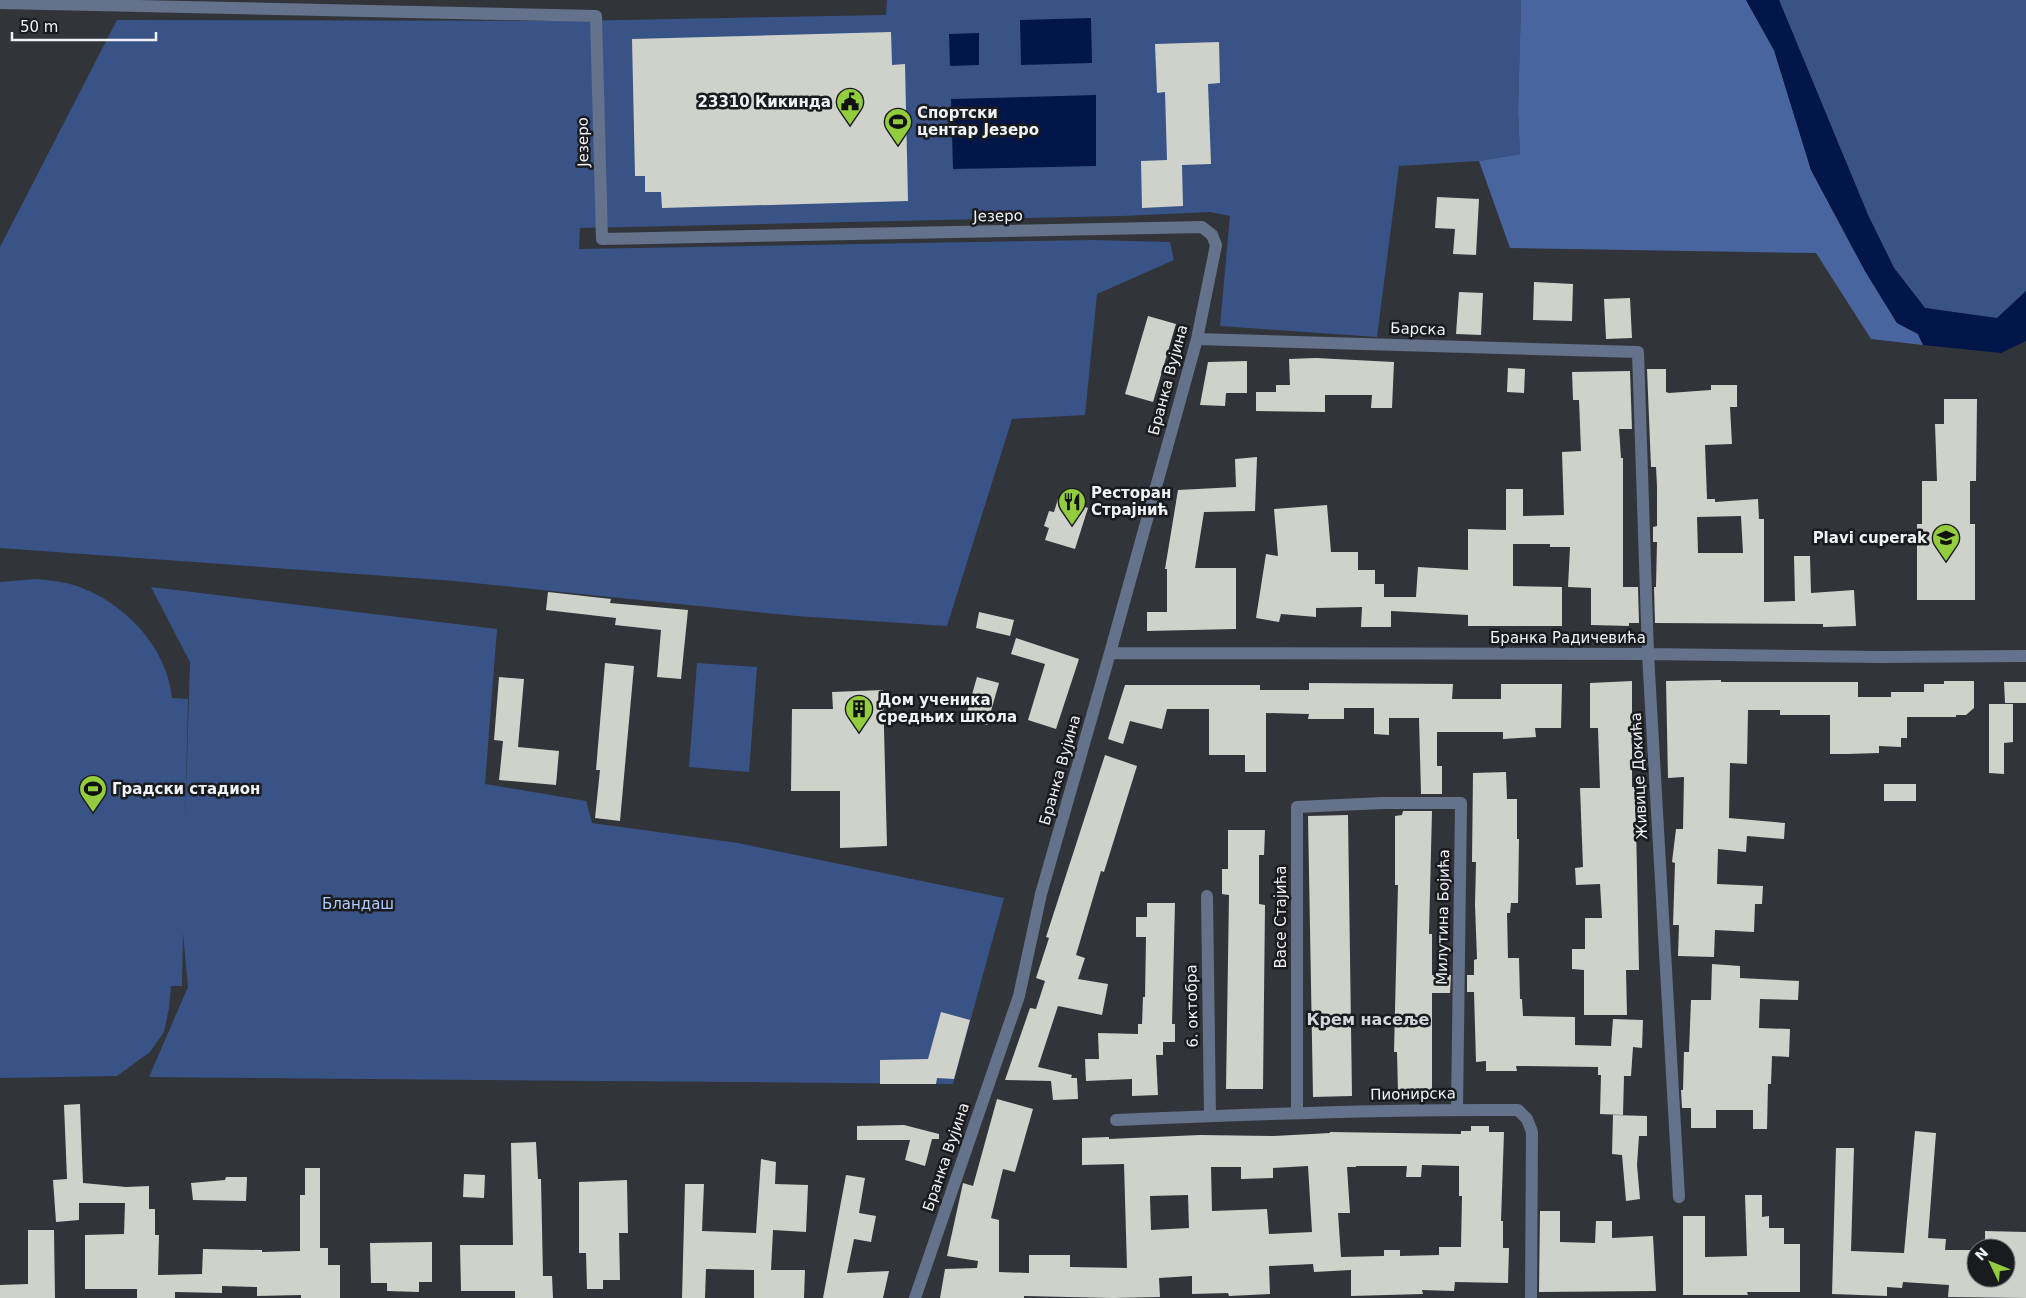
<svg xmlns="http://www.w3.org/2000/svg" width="2026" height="1298" font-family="'DejaVu Sans',sans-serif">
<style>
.green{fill:#395386}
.forest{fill:#48659f}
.water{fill:#031649}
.building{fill:#ced2cb;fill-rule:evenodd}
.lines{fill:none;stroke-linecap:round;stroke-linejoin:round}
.minor{stroke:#64728c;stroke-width:12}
.labels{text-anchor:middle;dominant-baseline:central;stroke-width:5;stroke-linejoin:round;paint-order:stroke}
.poi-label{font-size:15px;font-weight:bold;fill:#f0f2f6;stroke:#1a1b1e;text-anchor:start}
.street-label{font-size:15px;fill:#f0f2f6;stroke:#1a1b1e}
.park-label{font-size:15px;fill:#afcafc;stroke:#1a1b1e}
.neighbourhood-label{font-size:16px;font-weight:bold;fill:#d1d5dd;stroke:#1a1b1e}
</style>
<rect width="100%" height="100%" fill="#313439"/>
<!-- green -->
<path class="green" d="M887,0H1521L1518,113L1520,154L1479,161L1399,166L1377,337L1220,326L1230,216L1210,212L1122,216L580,228L579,249L1094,240L1170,242L1174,260L1097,294L1085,415L1012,419L947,626L796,616L455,581L0,548V247L117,20L571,21L886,15Z
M1779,0H2026V291L1997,319L1925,308L1894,268L1868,215Z
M36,579C50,580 64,582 77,586C125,603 167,647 172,698L188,699L185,828L190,662L151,587L497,629L485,784L586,801L592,823L738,843L1004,898L953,1084L149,1077L188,987L183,933L182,986H171L169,1008L164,1032L150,1052L117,1076L0,1078V582Z
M697,663L757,667L749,772L689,767Z"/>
<!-- forest -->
<path class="forest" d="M1521,0H1746L1774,50L1811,170L1865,271L1897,323L1918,334L1923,345L1871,339L1816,253L1510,248L1479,161L1520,154L1518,113Z"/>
<!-- water -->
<path class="water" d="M1746,0H1779L1868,215L1894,268L1925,308L1997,318L2026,291V341L2001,353L1923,345L1918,334L1897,323L1865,271L1811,170L1774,50Z
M1091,18L1092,63L1021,65L1020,20Z
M979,33V65L950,66L949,34Z
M1096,95V166L953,169L951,99Z"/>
<!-- building -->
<path class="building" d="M891,32L892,65L905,64L908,201L662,208L661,192H645V176H635L632,39Z
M1219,42L1220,83L1208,84L1211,164L1182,165L1183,206L1142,208L1141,161L1167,160L1165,92L1157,93L1155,44Z
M1437,197L1479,199L1476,255L1453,254L1455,229L1435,228Z
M1534,282L1573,284L1572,321L1533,320Z
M1459,292L1483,293L1481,335L1456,334Z
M1630,298L1632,338L1606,339L1604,299Z
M1148,316L1176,324L1153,402L1125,394Z
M1316,358L1394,362L1392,408H1371L1372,395H1325V412L1256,411V392H1276V385H1290L1289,359Z
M1247,361V393H1226L1225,406L1200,405L1208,362Z
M1508,368L1525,369L1524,393L1507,392Z
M1647,369H1666V392L1669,393L1711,390V385H1737V407H1730L1732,444L1705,445L1707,499H1715V502L1758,499L1759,519H1764V602L1795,601L1794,556H1810L1811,593L1854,590L1856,626L1823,627V624L1655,623L1654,587H1656L1657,542H1653V527L1657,526V486L1656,467H1651ZM1741,516L1743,553H1698L1697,517Z
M1630,371L1632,429H1619L1621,458H1623V587H1638L1639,623H1629V626L1591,625V588L1568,587L1570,547H1550V544H1513V586L1562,587V626H1468V615L1391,611V627H1361L1362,607L1316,608V617L1281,614L1279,622L1256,618L1266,554L1278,556L1274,509L1327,505L1331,552H1358V570H1375V584H1384V597H1416L1418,567L1468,570V529L1506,530V489H1523V516L1564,515L1562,452L1581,451L1579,400H1573L1572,372Z
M1944,399H1977L1976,481H1970V524H1975V600H1917V524H1922V481H1937L1935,424H1944Z
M1257,457L1255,511L1204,512L1195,568H1236V629L1147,631V612H1167V569H1165L1178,490L1236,487L1235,459Z
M1058,499L1088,508L1075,549L1045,540L1049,528L1044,526L1049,511L1054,512Z
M548,592L611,599L610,603L688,610L681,679L657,677L661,630L615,625L616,618L546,610Z
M979,612L1014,620L1010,636L976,628Z
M1016,638L1079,659L1056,729L1028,720L1045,664L1011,654Z
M605,663L634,666L620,821L595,818L600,770H596Z
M499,677L524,679L518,747L559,751L556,785L499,780L503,741L494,740Z
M977,677L999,683L987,725L965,719Z
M1721,680V682H1858V697H1891V692H1924V684H1944V681H1974V708L1966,715H1956V717H1907V738H1901V747L1879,746V753L1847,754H1830V715H1780V710H1748L1747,764L1730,763L1729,818L1785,823L1784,839L1747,836L1746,852L1718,849L1717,884L1763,886L1762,904H1755L1754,932L1715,930L1714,957L1678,956L1679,925H1673L1675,863L1672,862L1676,829H1683L1684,777L1668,778L1666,681Z
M1632,681V787H1635L1636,825L1639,970H1626L1627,1015H1584V970L1572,969V949H1585V918H1602L1600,884L1576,885L1575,868L1583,867L1580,788H1600L1598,728H1590V683Z
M2004,682H2026V703H2005Z
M1309,683L1453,684L1452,699H1501V684H1562L1561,728H1535L1536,737L1503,739V732H1437V766H1442V794H1421L1419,718H1389V735L1374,734V708H1344V719H1308L1309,714L1266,713V772H1245V755H1209V709H1167L1162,729L1130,721L1123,744L1108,739L1125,685H1260V690H1309Z
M883,690L887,846L840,848V791H791L792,709H833L832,692Z
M1989,704H2013V742L2004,743V774L1989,773Z
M1105,755L1137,766L1104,872L1101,871L1076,955L1085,958L1078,979L1108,984L1102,1015L1058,1006L1038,1067L1072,1075L1071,1078H1077L1078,1099L1053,1100L1051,1081L1005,1080L1030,1008L1036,1009L1045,981L1036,978L1049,938L1046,937Z
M1506,772L1507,799H1517V839H1519L1518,903H1511L1510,913H1507L1508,958H1519L1520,999H1522L1523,1016L1575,1017V1045L1611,1046L1613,1019L1643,1020L1642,1048L1633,1047L1631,1076H1624L1623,1115L1600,1114L1601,1075H1598V1067L1516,1066L1517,1071H1486V1061L1476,1062L1474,992H1467V975H1474V960L1477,959L1475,905L1476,862H1472L1473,773Z
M1884,784H1916V801H1884Z
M1403,811H1432L1429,934H1432V975H1451L1450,993H1432V1091L1398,1092L1397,1052H1394L1398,885H1395V816L1402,815Z
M1348,815L1352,1096L1313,1097L1308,816Z
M1228,830H1265L1264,855H1259V904L1265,905L1263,1089H1226L1229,895L1222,894V869H1228Z
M1147,903H1175L1172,1024H1175V1042H1163V1055H1156L1158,1095L1132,1096V1079L1086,1081L1085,1059H1099L1098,1033L1138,1034V1024H1142L1143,997H1145L1146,937H1136V917H1147Z
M1712,964L1740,966V978L1799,981L1798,1000L1760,999L1759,1028L1790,1029L1789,1057L1772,1056L1771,1084H1768L1767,1129H1753V1110H1716V1128H1691V1108H1682L1681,1090H1683L1684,1052H1689L1691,1000H1711Z
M941,1012L970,1020L954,1079L937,1078L936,1084H880V1060L928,1059Z
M997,1099L1033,1109L1015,1172L1003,1169L991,1218L999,1220V1272L1029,1273V1255H1070V1267L1127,1268L1124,1164L1082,1165V1138L1109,1137V1139L1200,1135L1274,1136L1330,1133V1132L1461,1134V1131H1471V1126H1489V1132H1504L1501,1221H1503V1248H1509L1508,1283L1455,1282L1454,1291L1422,1290L1423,1294L1351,1296V1270L1314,1272L1313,1264L1269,1266L1270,1294L1229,1296L1228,1293L1192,1294V1276L1159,1278L1160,1297L1113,1298L1024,1296V1298H940L945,1269L977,1268L978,1261L947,1256L963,1183L973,1186ZM1422,1165L1459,1166V1196H1462L1461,1247H1439V1255L1400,1256V1250H1384V1256L1341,1257L1338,1213H1350L1347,1167H1356V1166H1407L1406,1177H1421ZM1308,1166L1312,1232L1269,1234L1267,1209L1212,1211L1211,1167H1241V1179L1273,1178V1168ZM1188,1195L1189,1228L1151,1230L1150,1196Z
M80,1104L83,1183L126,1187L149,1186V1209H155V1235H159L158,1275L202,1274L203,1249L262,1250V1252L300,1251V1195H305V1168H320V1248H328V1265H340V1298H301V1295L257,1296V1287L222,1286V1293L175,1292V1298H137V1289H85V1235L124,1234L125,1203H79V1220L56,1222L53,1180L67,1179L64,1105Z
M1613,1115L1647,1116V1136H1639L1637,1165L1640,1199L1626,1201L1622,1155L1612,1154Z
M904,1125L939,1134V1139H932L925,1166L905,1160L910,1140H857V1126Z
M1915,1131L1936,1133L1928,1238L1946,1239L1945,1250H1976V1278H2006V1248H1985V1231L2026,1232V1298L1948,1297L1949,1285L1903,1282L1902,1288L1887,1287V1296L1832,1294L1836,1148H1854L1851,1251L1904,1253Z
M536,1142L538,1179H541L543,1276H552L553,1298H515V1291H461L460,1245H513L511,1143Z
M761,1159L776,1162L775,1184L808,1185L806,1232L773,1230L771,1270H805L804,1298H754V1270L706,1269L705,1298H682L685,1184H704L702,1231L756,1233Z
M464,1174L485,1175L484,1198L463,1197Z
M846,1175L865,1178L859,1213L876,1216L871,1242L854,1239L847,1273L889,1271L883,1298H823Z
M226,1177H247L246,1201L193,1200L191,1183L225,1180Z
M627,1180L628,1233H619L620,1280H603V1289H587L586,1253H579V1182Z
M1745,1195H1762V1217L1769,1216V1228H1784V1244H1800V1292H1747L1748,1295H1683V1216H1705V1257L1747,1256Z
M1540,1211H1560V1242L1595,1243L1596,1221H1612V1238L1653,1236L1656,1291L1539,1292Z
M28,1230H54L55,1298H0V1285L28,1284Z
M432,1242V1282H419V1292L387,1291V1283H371L370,1243Z"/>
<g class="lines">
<!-- minor -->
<path class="minor" d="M0,3L596,16L602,239L1202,227L1212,235L1216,245L1197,339L1110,653L1041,894L1019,996L915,1298
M1197,339L1638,352L1648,654L1679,1197
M1110,653L1648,654L1880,657L2026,656
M1207,896L1210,1116
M1297,1113V807L1383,803H1461L1457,1109
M1116,1120C1250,1114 1384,1109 1518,1110L1527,1119L1532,1132L1531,1298"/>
</g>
<!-- icons -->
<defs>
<symbol id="civic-pin" viewBox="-11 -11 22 30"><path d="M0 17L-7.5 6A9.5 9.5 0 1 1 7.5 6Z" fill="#93cc3d" stroke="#1a1b1e"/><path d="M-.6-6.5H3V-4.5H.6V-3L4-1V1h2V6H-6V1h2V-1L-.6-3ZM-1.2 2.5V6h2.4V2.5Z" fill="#111"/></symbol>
<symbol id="stadium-pin" viewBox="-11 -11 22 30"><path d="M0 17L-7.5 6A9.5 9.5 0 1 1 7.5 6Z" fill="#93cc3d" stroke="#1a1b1e"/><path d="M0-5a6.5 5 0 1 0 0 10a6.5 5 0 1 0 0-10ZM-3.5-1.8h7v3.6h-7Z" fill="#111"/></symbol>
<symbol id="restaurant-pin" viewBox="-11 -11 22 30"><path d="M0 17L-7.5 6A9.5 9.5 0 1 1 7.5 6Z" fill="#93cc3d" stroke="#1a1b1e"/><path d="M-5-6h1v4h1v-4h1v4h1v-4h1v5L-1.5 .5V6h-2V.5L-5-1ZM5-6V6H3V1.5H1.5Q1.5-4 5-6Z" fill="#111"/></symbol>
<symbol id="school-pin" viewBox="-11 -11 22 30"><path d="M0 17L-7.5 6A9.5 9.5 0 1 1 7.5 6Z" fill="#93cc3d" stroke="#1a1b1e"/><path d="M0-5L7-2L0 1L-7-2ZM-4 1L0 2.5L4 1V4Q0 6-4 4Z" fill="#111"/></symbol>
<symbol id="building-pin" viewBox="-11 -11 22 30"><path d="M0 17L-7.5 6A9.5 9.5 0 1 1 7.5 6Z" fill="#93cc3d" stroke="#1a1b1e"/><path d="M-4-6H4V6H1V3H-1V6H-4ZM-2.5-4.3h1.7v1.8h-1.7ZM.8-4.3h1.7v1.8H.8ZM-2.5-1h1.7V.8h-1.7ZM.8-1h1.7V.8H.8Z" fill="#111"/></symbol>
</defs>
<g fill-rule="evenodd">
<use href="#civic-pin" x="834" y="86" width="32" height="43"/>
<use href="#stadium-pin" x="882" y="106" width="32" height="43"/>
<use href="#restaurant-pin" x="1056" y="486" width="32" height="43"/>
<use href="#school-pin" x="1930" y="522" width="32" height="43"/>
<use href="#building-pin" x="843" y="693" width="32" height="43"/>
<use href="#stadium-pin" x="77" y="773" width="32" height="43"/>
</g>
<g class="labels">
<!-- poi labels -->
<g class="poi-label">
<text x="831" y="102" text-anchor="end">23310 Кикинда</text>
<text x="917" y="113">Спортски<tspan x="917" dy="17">центар Језеро</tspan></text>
<text x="1091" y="493">Ресторан<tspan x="1091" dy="17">Страјнић</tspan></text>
<text x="1927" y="538" text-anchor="end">Plavi cuperak</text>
<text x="878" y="700">Дом ученика<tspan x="878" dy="17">средњих школа</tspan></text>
<text x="112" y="789">Градски стадион</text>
</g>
<!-- street labels -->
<g class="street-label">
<text transform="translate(583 142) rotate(-91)">Језеро</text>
<text transform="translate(998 216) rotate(-1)">Језеро</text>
<text transform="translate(1418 329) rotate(2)">Барска</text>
<text transform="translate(1168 380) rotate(-75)">Бранка Вујина</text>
<text x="1568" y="638">Бранка Радичевића</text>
<text transform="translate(1060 770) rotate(-74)">Бранка Вујина</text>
<text transform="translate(1639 776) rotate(-93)">Живице Докића</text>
<text transform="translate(1281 917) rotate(-90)">Васе Стајића</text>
<text transform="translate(1443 917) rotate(-89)">Милутина Бојића</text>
<text transform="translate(1192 1006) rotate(-91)">6. октобра</text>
<text transform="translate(1413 1094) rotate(-1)">Пионирска</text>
<text transform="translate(946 1157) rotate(-71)">Бранка Вујина</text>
</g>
<!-- park labels -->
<g class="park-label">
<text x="358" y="904">Бландаш</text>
</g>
<!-- neighbourhood labels -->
<g class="neighbourhood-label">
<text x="1368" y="1019">Крем насеље</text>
</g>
</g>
<!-- north arrow -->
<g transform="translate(1991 1263) rotate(313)"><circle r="24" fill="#1a1b1e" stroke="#707174"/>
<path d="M0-4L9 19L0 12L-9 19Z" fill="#93cc3d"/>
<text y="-8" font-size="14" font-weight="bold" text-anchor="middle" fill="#f0f2f6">N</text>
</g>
<!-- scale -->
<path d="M12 32v8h144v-8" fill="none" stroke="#f0f2f6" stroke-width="2.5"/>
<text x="20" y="32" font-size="15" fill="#f0f2f6" stroke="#1a1b1e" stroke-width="4" paint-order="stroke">50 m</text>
</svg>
